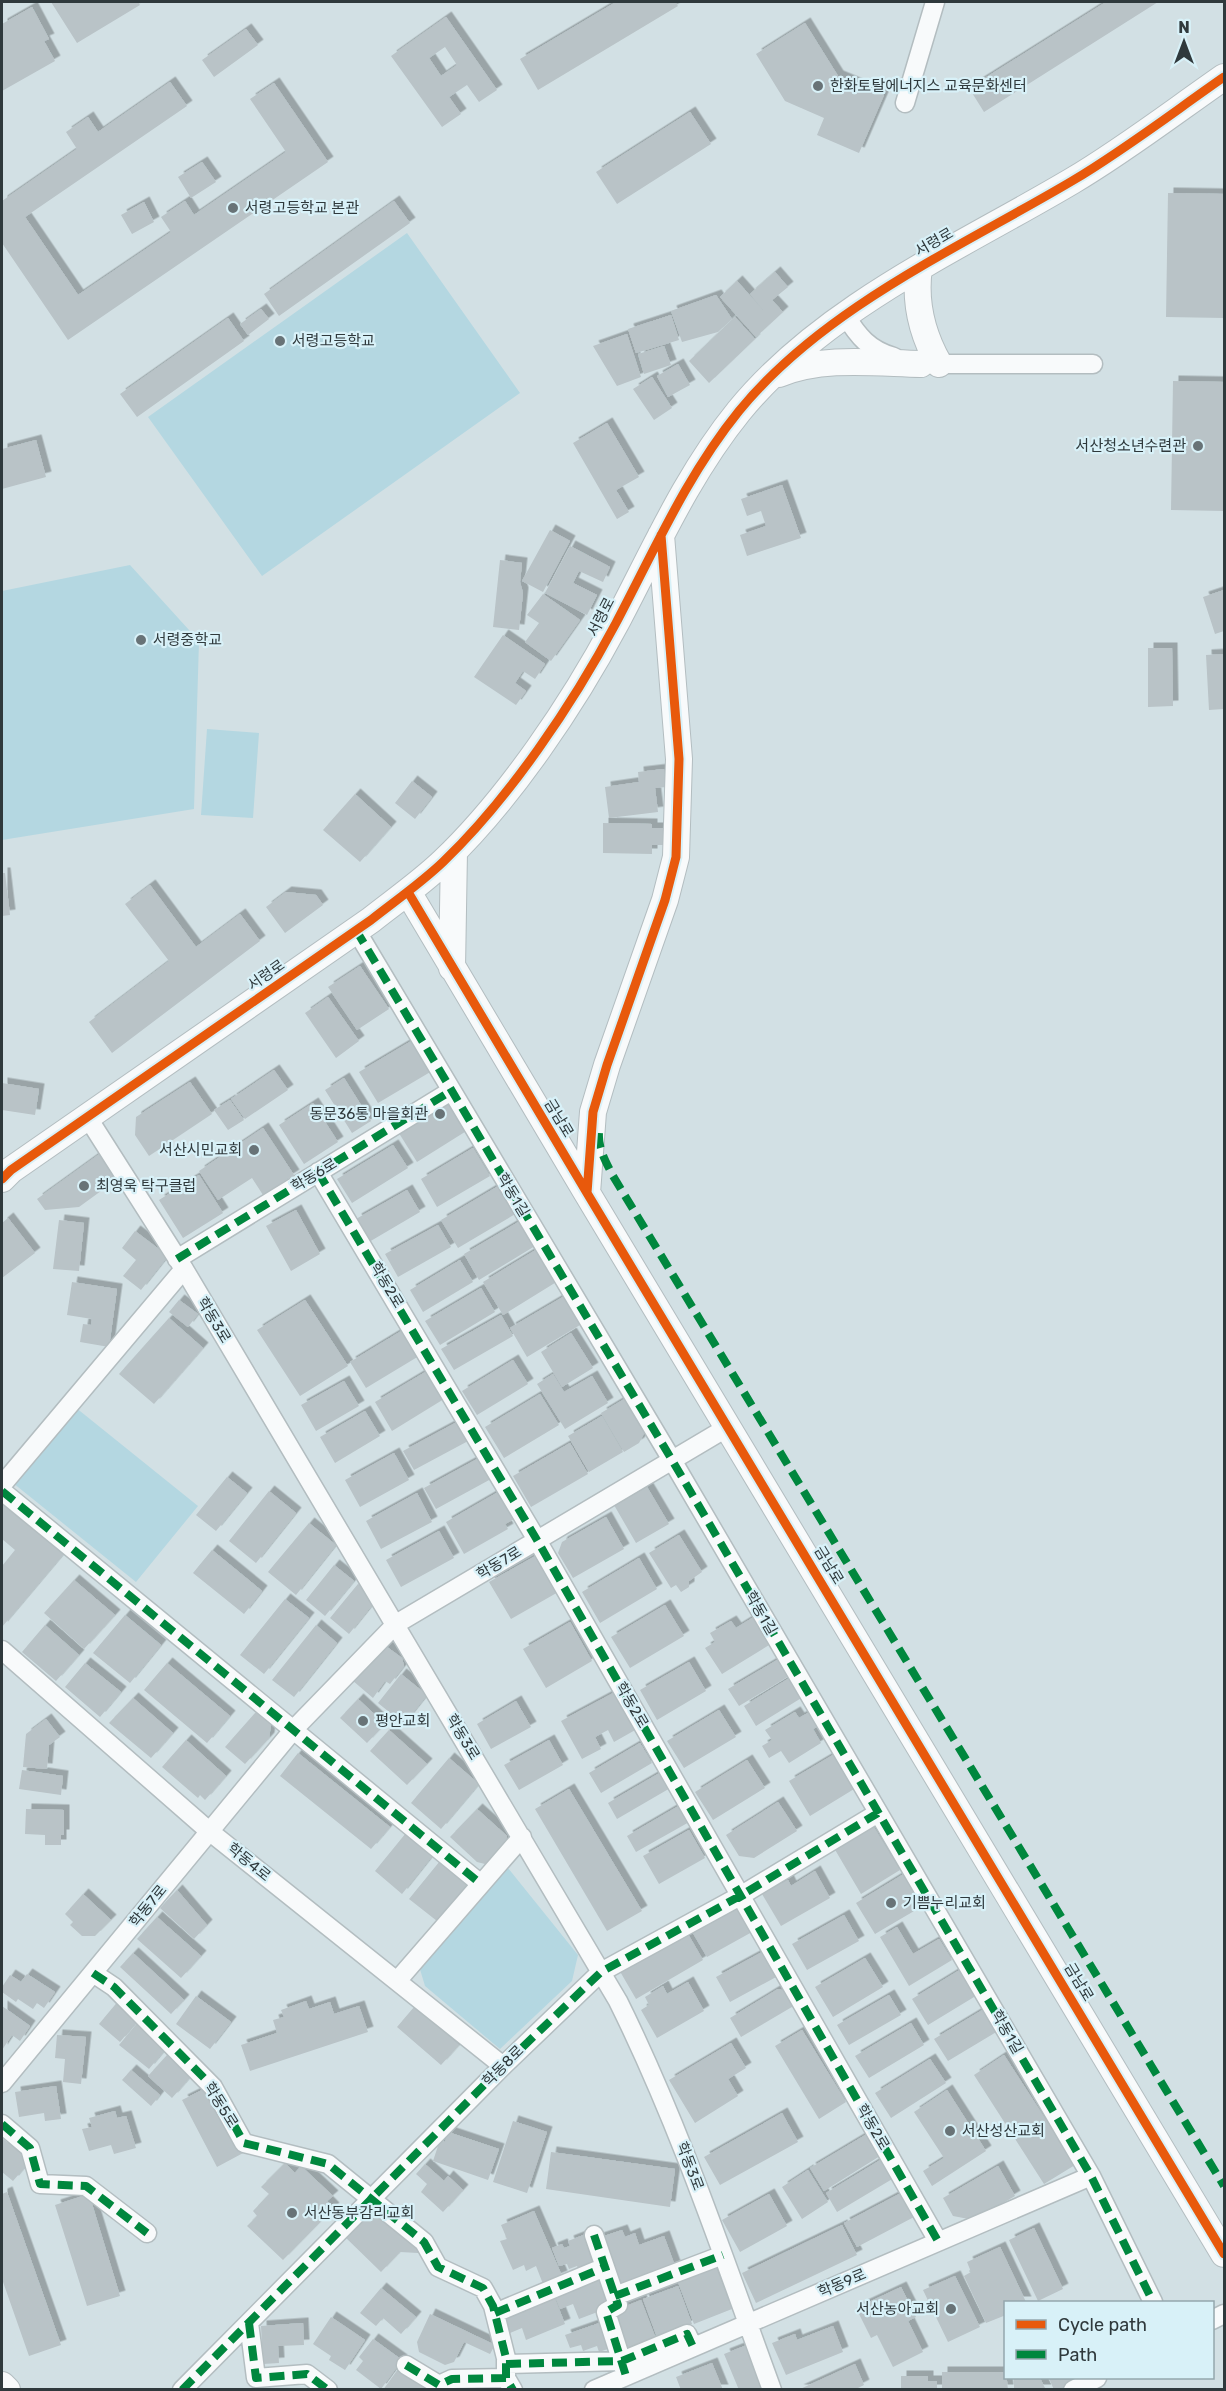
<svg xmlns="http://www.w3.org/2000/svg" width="1226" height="2391" font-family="Rubik,'Noto Sans KR',sans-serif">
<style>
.green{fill:#b4d7e1}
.building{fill:#b9c3c7;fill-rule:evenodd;filter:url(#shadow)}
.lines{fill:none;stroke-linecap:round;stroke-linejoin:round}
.street-casing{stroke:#b3bdc0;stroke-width:21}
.secondary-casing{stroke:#b3bdc0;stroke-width:28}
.street{stroke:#f8fafb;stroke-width:18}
.secondary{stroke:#f8fafb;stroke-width:26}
.quiet{stroke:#00873e;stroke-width:8;stroke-dasharray:15 8;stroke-linecap:butt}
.cycleway-casing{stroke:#d8f1f8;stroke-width:13}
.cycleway{stroke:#e8590c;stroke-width:9}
.poi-dot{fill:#687377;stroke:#d8f1f8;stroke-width:2}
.labels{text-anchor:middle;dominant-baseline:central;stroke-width:4.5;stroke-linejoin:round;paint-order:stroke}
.poi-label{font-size:15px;fill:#2f393c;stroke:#d8f1f8;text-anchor:start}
.street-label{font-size:15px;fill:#2f393c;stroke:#d8f1f8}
</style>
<defs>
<filter id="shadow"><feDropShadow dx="5.5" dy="-5.5" stdDeviation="0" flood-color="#0004"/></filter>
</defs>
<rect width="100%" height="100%" fill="#d2e0e4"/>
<!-- green -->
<path class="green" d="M407,233L520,393L262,576L148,417Z
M130,565L199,641L194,809L2,840V591Z
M207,729L259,733L253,818L201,815Z
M75,1407L198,1506L136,1582L13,1483Z
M504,1863L578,1955L572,1981L500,2049L425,1986L419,1966Z"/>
<!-- building -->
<path class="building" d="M51,2H138L140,5L77,43Z
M616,2H675L678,6L538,90L520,59Z
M1106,2H1158L984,112L969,88Z
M32,7L49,39L44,41L55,61L2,91V24Z
M446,17L497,90L479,102L467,85L449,97L461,114L442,127L391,56ZM445,47L457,65L441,76L429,58Z
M805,23L838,76L884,95L859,153L817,135L824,118L785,101L756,54Z
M246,29L258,45L214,77L202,60Z
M170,82L187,106L25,217L78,295L171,232L161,217L185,201L194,215L286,152L250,99L274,83L328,162L68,340L2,243V201L77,149L66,132L88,117L98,132Z
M690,112L711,144L617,204L596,172Z
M202,162L216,182L191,198L178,177Z
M1168,193L1224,194V318L1166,317Z
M394,201L410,223L279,316L264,294Z
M144,202L154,222L132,234L121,215Z
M775,272L788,287L772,300L783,312L756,337L720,297L737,281L763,310L750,294Z
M716,295L732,319L718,332L682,342L671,311Z
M261,309L269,319L248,335L240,324Z
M671,315L679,340L636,353L628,329Z
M735,317L755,339L709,383L689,361Z
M228,318L244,341L137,417L120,394Z
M627,334L641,377L617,386L593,346Z
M664,346L671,365L644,374L638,354Z
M678,364L690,385L668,397L657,376Z
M652,377L672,408L654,420L633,389Z
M1173,381L1224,382V511L1171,510Z
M607,423L639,477L616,490L629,512L617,519L573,443Z
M36,440L46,477L2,489V449Z
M782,485L801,538L747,556L740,535L766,526L761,511L747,516L741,499Z
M550,530L570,541L543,592L522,581Z
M570,546L610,567L603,582L579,571L573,583L597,595L587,615L545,593Z
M500,560L522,563L520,582L523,593L519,630L493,627Z
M1224,590V631L1215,634L1203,597Z
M543,594L580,620L551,661L525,642L539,623L527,615Z
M503,635L545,664L535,679L523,671L515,683L526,691L516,705L474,677Z
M1148,648H1172L1173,706L1148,707Z
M1224,654V709L1209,710L1206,655Z
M664,769L666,787L655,788L658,812L609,818L605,787L639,782L638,772Z
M412,781L432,797L415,819L395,803Z
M355,794L391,827L360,862L323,830Z
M603,823L652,824V828H663V845H652V854L603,853Z
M2,873H5L10,915L2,916Z
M150,885L196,947L240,914L260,941L112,1053L89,1022L169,961L125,904Z
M286,892L316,895L323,905L285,933L266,907Z
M360,966L389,1009L357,1030L328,987Z
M328,997L359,1041L336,1058L305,1013Z
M413,1040L432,1071L378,1103L359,1072Z
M274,1070L288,1090L245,1119L231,1099Z
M344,1078L371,1121L352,1133L325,1090Z
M190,1082L212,1114L149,1156L135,1135L136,1117Z
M2,1083L39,1089L35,1115L2,1110Z
M448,1099L468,1130L417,1162L397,1130Z
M230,1100L244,1120L228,1130L214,1110Z
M313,1103L338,1142L304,1164L279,1125Z
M263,1128L294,1175L263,1195L252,1178L218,1200L199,1171Z
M393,1145L408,1168L352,1203L337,1179Z
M473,1148L490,1176L437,1207L421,1179Z
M105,1150L123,1175L79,1207L45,1210L37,1199Z
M199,1175L223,1213L183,1238L159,1200Z
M500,1185L517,1213L458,1248L441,1220Z
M407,1190L420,1212L369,1242L356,1219Z
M296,1210L320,1254L291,1271L266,1226Z
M8,1218L35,1253L2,1278V1223Z
M59,1220L84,1223L79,1271L53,1269Z
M520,1221L535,1246L479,1280L464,1254Z
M438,1225L451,1247L398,1277L385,1254Z
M135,1231L168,1256L141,1290L123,1276L136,1260L122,1248Z
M539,1248L558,1281L503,1315L483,1282Z
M460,1260L473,1282L423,1312L410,1290Z
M72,1282L117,1289L109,1347L80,1342L83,1324L91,1325L92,1319L67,1315Z
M481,1288L495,1312L440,1345L425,1321Z
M568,1294L585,1322L527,1357L510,1328Z
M179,1300L198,1314L188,1327L169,1312Z
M305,1300L348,1366L300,1396L257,1330Z
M501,1315L513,1336L454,1370L441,1349Z
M169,1318L203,1348L154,1404L119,1374Z
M403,1330L419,1356L366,1388L350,1362Z
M571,1333L593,1368L562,1387L541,1352Z
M513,1360L528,1384L477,1415L462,1391Z
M427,1371L444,1399L392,1431L375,1402Z
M553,1374L564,1392L592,1376L608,1403L565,1429L537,1384Z
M344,1381L359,1406L316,1431L301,1405Z
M540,1394L559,1425L504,1458L485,1427Z
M631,1395L649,1424L639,1443L624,1452L601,1413Z
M365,1411L380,1436L335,1463L320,1437Z
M602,1416L623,1452L589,1472L568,1436Z
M459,1421L470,1440L414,1470L403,1451Z
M570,1443L588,1474L531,1507L513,1476Z
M394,1453L409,1480L360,1507L345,1480Z
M479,1458L491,1479L436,1509L424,1488Z
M227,1477L247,1493L216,1531L196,1515Z
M647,1487L669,1524L636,1543L614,1505Z
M269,1491L296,1513L256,1563L229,1541Z
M500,1491L516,1518L505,1524L508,1529L464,1554L446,1522Z
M417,1493L432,1522L381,1549L366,1521Z
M2,1500L66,1551L2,1627V1566L15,1550L2,1539Z
M606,1517L624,1549L573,1578L558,1553L562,1542Z
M309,1523L336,1545L296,1595L268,1572Z
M439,1531L454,1558L401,1587L386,1560Z
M679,1535L702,1572L689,1581V1587L681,1592L676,1585L671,1588L649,1553Z
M212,1550L262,1591L244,1614L193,1573Z
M539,1554L560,1591L511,1619L489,1582Z
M639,1558L657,1589L600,1623L582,1592Z
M334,1565L354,1581L325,1616L306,1600Z
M74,1580L115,1615L84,1649L44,1613Z
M358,1584L377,1599L349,1634L330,1618Z
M285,1599L309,1618L264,1674L240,1655Z
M665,1605L684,1636L630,1668L611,1637Z
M125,1615L161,1645L130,1683L93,1653Z
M757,1615L774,1642L722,1674L705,1648L715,1642L710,1633L731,1621L736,1628Z
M570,1622L592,1661L546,1688L523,1649Z
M45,1625L79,1655L56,1681L22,1652Z
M316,1625L337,1643L294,1697L272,1680Z
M387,1647L402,1658L404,1666L390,1684L385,1681L373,1698L352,1680L381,1648Z
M784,1656L794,1673L739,1706L728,1689Z
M689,1662L706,1691L657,1720L640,1690Z
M85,1663L121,1692L100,1717L65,1687Z
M167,1663L230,1716L207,1743L144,1690Z
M401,1674L427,1695L404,1724L378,1703Z
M791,1677L803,1697L756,1726L744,1706Z
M617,1691L637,1729L614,1742L608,1730L595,1737L601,1749L582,1759L561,1721Z
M133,1698L173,1733L151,1758L109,1723Z
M358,1699L385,1724L367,1743L340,1718Z
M516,1701L531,1727L491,1749L477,1724Z
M719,1710L736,1737L684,1768L667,1741Z
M813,1710L822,1724L813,1729L821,1743L789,1763L781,1751L769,1758L762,1746L772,1740L765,1730L795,1712L799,1718Z
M256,1712L271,1725L269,1738L245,1764L225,1747Z
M46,1719L60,1737L49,1745L47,1769L23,1767L26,1734Z
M389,1730L427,1764L407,1785L370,1751Z
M186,1740L226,1776L205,1800L200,1795L198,1798L162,1767Z
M549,1740L563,1765L519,1790L504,1765Z
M640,1743L652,1763L601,1793L589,1773Z
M838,1752L859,1786L810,1816L789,1781Z
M298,1753L390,1827L371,1849L280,1776Z
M449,1758L479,1784L441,1829L411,1803Z
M747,1760L765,1788L713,1820L695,1792Z
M22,1770L63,1776L61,1795L19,1789Z
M663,1771L672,1787L617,1819L608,1803Z
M569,1789L642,1911L607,1931L535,1809Z
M778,1802L797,1831L754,1858L739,1856L726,1835Z
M682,1804L691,1821L636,1852L627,1836Z
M26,1809L64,1810V1835H61V1845H45V1835L25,1834Z
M477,1809L507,1836L506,1845L485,1864L477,1862L450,1837Z
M872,1824L900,1870L861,1894L834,1848Z
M689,1830L705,1858L659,1884L643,1856Z
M406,1833L433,1855L402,1894L375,1871Z
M440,1861L468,1883L437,1921L409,1899Z
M815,1871L830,1898L781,1926L762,1894L788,1880L791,1886Z
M907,1872L926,1904L875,1934L856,1903Z
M177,1890L207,1925L194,1939L160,1908Z
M83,1894L111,1920L95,1936H82L70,1925L73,1922L65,1914Z
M736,1902L752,1932L707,1957L690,1928Z
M844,1915L859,1941L807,1970L792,1944Z
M157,1917L201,1956L181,1978L137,1939Z
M897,1927L913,1954L939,1939L952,1960L909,1986L880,1937Z
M685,1929L703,1960L636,1999L618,1968Z
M764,1951L778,1976L730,2002L716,1977Z
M133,1953L184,2000L171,2014L120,1967Z
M865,1958L883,1987L833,2017L815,1987Z
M963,1968L979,1994L928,2025L912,1999Z
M27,1974L55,1992L44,2008L37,2003L33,2009L18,1999L16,2002L2,1992V1987L10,1975L21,1982Z
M688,1982L704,2011L657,2038L641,2010L649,2005L645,1997L663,1986L667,1994Z
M778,1989L790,1992L797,2004L741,2037L730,2018Z
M889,1995L901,2015L849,2045L837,2025Z
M196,1996L231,2022L210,2049L176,2024Z
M120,1999L141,2017L120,2042L99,2024Z
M306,2001L309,2009L330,2002L334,2014L359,2006L368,2032L250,2071L241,2045L277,2033L273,2020L284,2017L281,2010Z
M2,2006L30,2026L20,2041L12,2035L2,2050Z
M415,2006L459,2045L441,2065L397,2027Z
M989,2006L1003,2028L948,2061L934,2039Z
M139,2021L169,2045L149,2069L119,2045Z
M911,2023L924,2045L869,2078L855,2056Z
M802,2030L846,2102L819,2119L775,2046Z
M57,2035L86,2037L81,2084L63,2082L65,2059L55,2058Z
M731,2043L746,2068L728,2079L738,2096L695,2123L669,2080Z
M169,2053L193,2074L172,2098L148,2076Z
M1004,2055L1075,2165L1044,2184L974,2075Z
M930,2059L946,2083L891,2118L875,2093Z
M131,2070L160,2095L151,2106L122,2080Z
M56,2086L61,2119L45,2121L44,2113L19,2117L15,2092Z
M210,2086L245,2152L217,2167L182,2100Z
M947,2090L986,2151L932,2186L923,2171L944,2158L914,2112Z
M115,2111L117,2118L126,2116L136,2148L114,2154L111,2145L89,2151L82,2129L92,2127L89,2118Z
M782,2113L798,2142L720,2185L704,2157Z
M513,2121L547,2132L527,2193L493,2182Z
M448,2132L499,2149L488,2180L433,2161L440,2140L445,2142Z
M867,2134L880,2156L824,2191L810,2168Z
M2,2138L30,2161L13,2181L2,2172Z
M551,2152L675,2169L670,2207L546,2189Z
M882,2159L894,2178L837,2212L826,2193Z
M285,2163L295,2173L301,2166L333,2196L327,2201L334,2208L283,2260L247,2226L257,2216L253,2211L269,2194L261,2187Z
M425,2164L444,2181L448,2176L463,2190L443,2212L421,2192L427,2184L416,2174Z
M998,2166L1015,2196L974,2220L953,2216L943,2198Z
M808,2170L828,2202L802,2219L782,2187Z
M7,2192L61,2345L29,2356L2,2279V2194Z
M901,2193L914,2217L857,2247L844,2223Z
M89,2194L120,2296L87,2306L55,2205Z
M769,2194L787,2226L740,2252L722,2220Z
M376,2203L423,2248L418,2253L400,2252L381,2272L344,2236Z
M534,2211L562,2276L543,2284L536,2266L526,2271L524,2265L513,2270L500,2241L507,2239L501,2225Z
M842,2225L857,2255L756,2303L742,2273Z
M1034,2228L1063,2289L1038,2301L1009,2240Z
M622,2230L625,2237L635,2233L639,2245L664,2236L675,2266L616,2287L598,2238Z
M586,2234L598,2264L579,2271L577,2266L569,2269L567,2264L559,2266L552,2248L562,2244L564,2248L570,2246L568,2241Z
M1000,2247L1026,2302H1006V2315L986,2323L964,2276L971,2272L967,2262Z
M716,2267L732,2309L694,2324L678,2282Z
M603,2272L616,2305L579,2319L573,2304L560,2309L553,2291Z
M955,2276L980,2327L948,2342L923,2290Z
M678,2286L692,2324L657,2337L643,2299Z
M901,2287L916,2317L908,2321L923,2352L893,2367L877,2335L871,2338L856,2308Z
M381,2288L416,2317L401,2334L383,2318L376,2326L360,2313Z
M552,2291L565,2324L526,2340L522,2328L510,2333L501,2312Z
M641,2300L656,2339L623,2351L614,2311Z
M430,2314L495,2345L490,2354L464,2342L454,2362L445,2365L419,2352L417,2342Z
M331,2317L365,2340L345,2370L329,2360L331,2356L313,2344Z
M605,2321L614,2347L599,2352L597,2346L583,2351L581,2345L570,2348L565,2335Z
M303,2323L304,2345L278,2346L279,2363L263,2364L261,2326Z
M833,2326L843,2352L786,2375L772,2343L795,2334L797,2340Z
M373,2339L402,2360L381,2389L356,2370L363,2361L359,2357Z
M747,2345L765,2390H739L724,2354Z
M712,2363L723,2390H681L676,2377Z
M855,2364L864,2385L854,2390H798Z
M401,2365L430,2390H383Z
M942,2372H1006L1008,2390H942Z
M901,2376H928V2381H937V2390H901Z
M1014,2378H1040L1046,2390H1014Z
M1049,2378H1086L1058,2390H1054Z"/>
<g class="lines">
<defs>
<path id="street" d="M905,103L935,2
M845,315C858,336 869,350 894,357
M929,364H1093
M356,930L672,1460L1091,2176L1153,2302
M88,1118L184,1269L618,2001C680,2126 724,2259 772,2390
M318,1172L537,1540L938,2241
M177,1259L451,1091
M2,1485L184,1269
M2,1491L481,1884
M2,1650L209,1831L503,2066
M93,1973L114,1987L213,2087L244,2143L328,2164L424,2242L438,2267L483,2288L493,2306L506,2358V2378L513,2390
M397,1981L522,1837
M2,2083L294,1729L396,1624L728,1427
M2,2124L30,2148L40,2184L86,2186L147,2233
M594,2235L618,2305L606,2312L625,2372
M615,2296L723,2255
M495,2313L605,2267
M1212,2320L1224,2314
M249,2323L256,2378L307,2374L328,2390
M506,2364L622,2361L687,2334L693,2347
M406,2365L439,2385L452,2379L506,2378
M182,2390L503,2066L601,1972L740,1896L878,1813
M594,2390L1091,2176
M1073,2390L1097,2378"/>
<path id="secondary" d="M919,268C914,303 922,334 939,364
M779,374C823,356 875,363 921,364
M408,892L587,1193L1224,2254
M452,968L454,851
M2,1179L11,1170L371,920C395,901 421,883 443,862C509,799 573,704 616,623C654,551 687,475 739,411C824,307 959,248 1072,181C1123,151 1175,111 1224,77
M587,1193L593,1112L607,1065L665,900L676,857L679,759L661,535
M2,2385L7,2390"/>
</defs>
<!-- street casing -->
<use href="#street" class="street-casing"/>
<!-- secondary casing -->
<use href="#secondary" class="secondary-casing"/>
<!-- street -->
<use href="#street" class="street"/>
<!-- secondary -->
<use href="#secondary" class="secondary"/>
<!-- quiet -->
<path class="quiet" d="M356,930L672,1460L1091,2176L1153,2302
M599,1133C598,1149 606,1162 613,1176L1224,2186
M318,1172L537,1540L938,2241
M177,1259L451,1091
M2,1491L481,1884
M93,1973L114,1987L213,2087L244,2143L328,2164L424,2242L438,2267L483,2288L493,2306L506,2358V2378L513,2390
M2,2124L30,2148L40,2184L86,2186L147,2233
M594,2235L618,2305L606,2312L626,2376
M615,2296L723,2255
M495,2313L605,2267
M249,2323L256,2378L307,2374L328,2390
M506,2364L622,2361L687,2334L693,2347
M406,2365L439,2385L452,2379L506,2378
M182,2390L503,2066L601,1972L740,1896L878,1813"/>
<defs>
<path id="cycleway" d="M408,892L587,1193L1224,2254
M2,1179L11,1170L371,920C395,901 421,883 443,862C509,799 573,704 616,623C654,551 687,475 739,411C824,307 959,248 1072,181C1123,151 1175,111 1224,77
M587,1193L593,1112L607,1065L665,900L676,857L679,759L661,535"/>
</defs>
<!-- cycleway casing -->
<use href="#cycleway" class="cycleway-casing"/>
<!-- cycleway -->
<use href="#cycleway" class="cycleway"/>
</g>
<!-- markers -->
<g class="poi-dot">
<circle cx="818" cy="86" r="6"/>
<circle cx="233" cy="208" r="6"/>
<circle cx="280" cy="341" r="6"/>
<circle cx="1198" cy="446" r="6"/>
<circle cx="141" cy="640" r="6"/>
<circle cx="440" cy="1114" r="6"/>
<circle cx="254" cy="1150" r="6"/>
<circle cx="84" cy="1186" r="6"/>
<circle cx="363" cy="1721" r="6"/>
<circle cx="891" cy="1903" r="6"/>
<circle cx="950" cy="2131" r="6"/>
<circle cx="292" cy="2213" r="6"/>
<circle cx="951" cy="2309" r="6"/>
</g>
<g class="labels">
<!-- poi labels -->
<g class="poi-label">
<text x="830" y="86">한화토탈에너지스 교육문화센터</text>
<text x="245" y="208">서령고등학교 본관</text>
<text x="292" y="341">서령고등학교</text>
<text x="1186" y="446" text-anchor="end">서산청소년수련관</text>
<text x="153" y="640">서령중학교</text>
<text x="428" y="1114" text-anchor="end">동문36통 마을회관</text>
<text x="242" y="1150" text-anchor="end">서산시민교회</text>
<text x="96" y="1186">최영욱 탁구클럽</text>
<text x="375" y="1721">평안교회</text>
<text x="903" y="1903">기쁨누리교회</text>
<text x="962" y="2131">서산성산교회</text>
<text x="304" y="2213">서산동부감리교회</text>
<text x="939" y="2309" text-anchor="end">서산농아교회</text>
</g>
<!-- street labels -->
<g class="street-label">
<text transform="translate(934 242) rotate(-30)">서령로</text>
<text transform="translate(601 617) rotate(-63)">서령로</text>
<text transform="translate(266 975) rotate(-35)">서령로</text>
<text transform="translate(559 1118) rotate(59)">금남로</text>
<text transform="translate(314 1175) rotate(-31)">학동6로</text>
<text transform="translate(513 1195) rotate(59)">학동1길</text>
<text transform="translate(387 1285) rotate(59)">학동2로</text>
<text transform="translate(214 1320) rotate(59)">학동3로</text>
<text transform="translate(499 1563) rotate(-31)">학동7로</text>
<text transform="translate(829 1565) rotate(59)">금남로</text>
<text transform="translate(761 1613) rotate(60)">학동1길</text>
<text transform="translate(632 1705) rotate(60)">학동2로</text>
<text transform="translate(463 1737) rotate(59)">학동3로</text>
<text transform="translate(249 1862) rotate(39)">학동4로</text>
<text transform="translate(148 1906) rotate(-51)">학동7로</text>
<text transform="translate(1079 1982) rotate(59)">금남로</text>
<text transform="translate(1007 2032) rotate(60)">학동1길</text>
<text transform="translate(503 2066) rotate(-45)">학동8로</text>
<text transform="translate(221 2105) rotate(58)">학동5로</text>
<text transform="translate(873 2127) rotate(60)">학동2로</text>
<text transform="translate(690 2166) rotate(69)">학동3로</text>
<text transform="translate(842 2283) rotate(-23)">학동9로</text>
</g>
</g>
<!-- border -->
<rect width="1226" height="2391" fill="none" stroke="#2f393c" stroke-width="6"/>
<!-- legend -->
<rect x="1004" y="2301" width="210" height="78" fill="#d8f1f8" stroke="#94a7ad" stroke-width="1.5"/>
<rect x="1016" y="2320" width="30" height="9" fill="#e8590c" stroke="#94a7ad" stroke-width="1.5"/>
<text x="1058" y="2331" font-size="18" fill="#2f393c">Cycle path</text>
<rect x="1016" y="2350" width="30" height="9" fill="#00873e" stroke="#94a7ad" stroke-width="1.5"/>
<text x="1058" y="2361" font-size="18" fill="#2f393c">Path</text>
<!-- north arrow -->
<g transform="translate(1184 42)" stroke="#d8f1f8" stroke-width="4.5" paint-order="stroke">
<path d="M0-4.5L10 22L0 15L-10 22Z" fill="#2f393c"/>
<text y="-9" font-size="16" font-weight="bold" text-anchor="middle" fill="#2f393c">N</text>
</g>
</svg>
